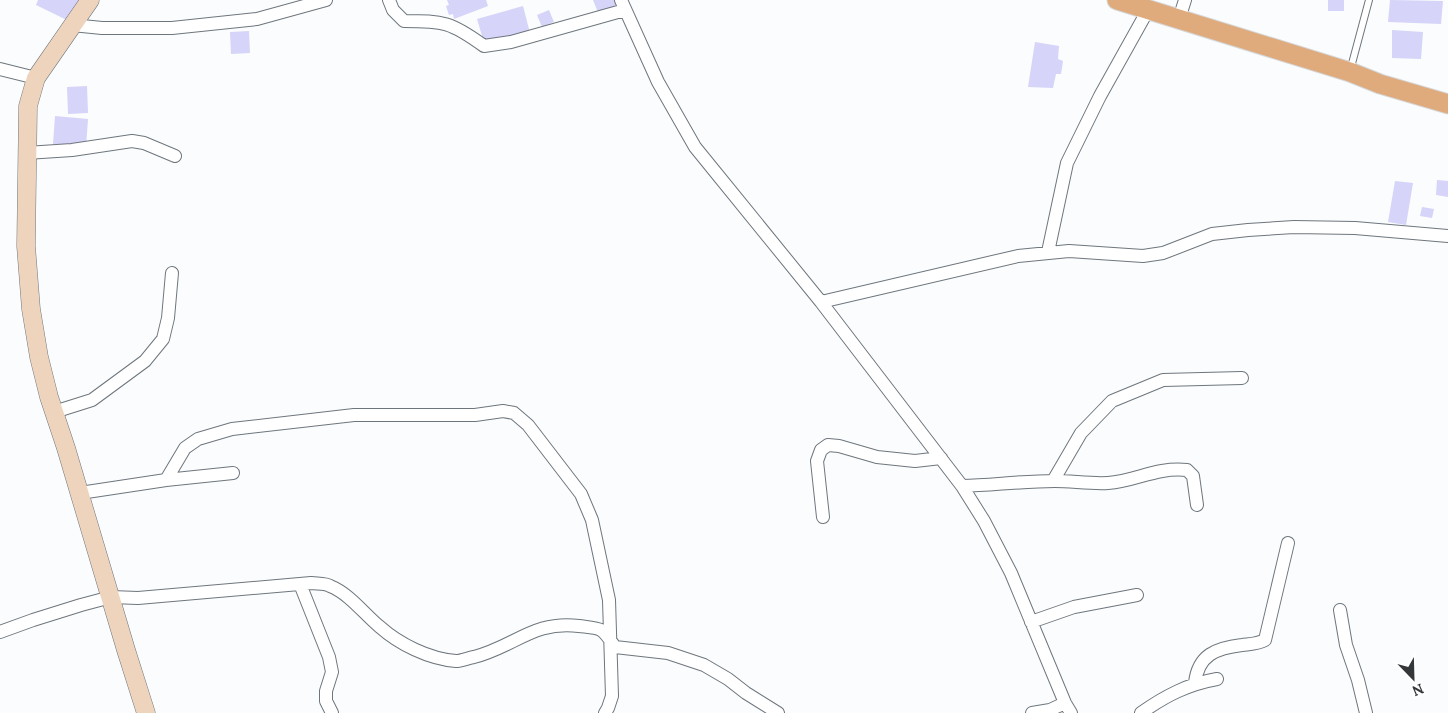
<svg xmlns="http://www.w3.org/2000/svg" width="1448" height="713" font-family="Lora,serif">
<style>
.building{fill:#d6d4f8}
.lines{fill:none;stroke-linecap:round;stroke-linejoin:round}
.lane-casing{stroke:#6e767d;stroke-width:8}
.street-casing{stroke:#6e767d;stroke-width:14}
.secondary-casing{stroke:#6e767d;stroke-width:19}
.primary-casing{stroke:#d6d7d8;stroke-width:21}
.lane{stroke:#fff;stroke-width:6}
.street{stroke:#fff;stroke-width:12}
.secondary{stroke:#efd4bd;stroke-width:18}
.primary{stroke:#dfaa7c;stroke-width:19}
</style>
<rect width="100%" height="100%" fill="#fafcfd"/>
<!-- building -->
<path class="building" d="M38,0H79L73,23L36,5Z
M447,0H486L488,6L454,19L453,14L449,15L446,6L449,5Z
M593,0H614L617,8L599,15Z
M1328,0H1344V11H1328Z
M1390,0L1443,1L1441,24L1388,22Z
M523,6L530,33L485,46L477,19Z
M549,10L554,22L542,27L537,15Z
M1392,30L1423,32L1421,59L1392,58Z
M249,31L250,53L231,54L230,32Z
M1035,42L1059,46L1058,59L1063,61L1061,74H1056L1053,88L1028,87Z
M87,86L88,113L68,114L67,87Z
M55,116L88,119L86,147L53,144Z
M1437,180L1448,181V197L1436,195Z
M1395,181L1413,183L1406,225L1388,222Z
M1422,207L1434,209L1432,218L1420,216Z"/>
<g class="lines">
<defs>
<path id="lane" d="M1350,71L1369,0"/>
<path id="street" d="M389,0L393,10L404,21C444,21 451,22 484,46L511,42L625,10
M621,0L658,82L695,147L821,302L962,486L984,521L1011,573L1065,703L1071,713
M1179,19L1185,0
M72,25L102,28H172L257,19L326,0
M0,69L36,78
M26,153L72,150L132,141L144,143L175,156
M1048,252L1067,163L1100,96L1148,10
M821,302L1018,256L1069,251L1143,256L1163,253L1212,234L1248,230L1294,227L1355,228L1448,236
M54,412L92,400L145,361L163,339L168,318L172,273
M166,480L185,448L198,439L232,429L354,415H475L503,411L514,413L528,425L581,494L592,520L609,600L612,696L608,708L605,713
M1053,481L1081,433L1112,401L1163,380L1242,378
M962,486C993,485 1024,481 1055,481C1072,481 1090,484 1108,483C1137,481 1155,467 1187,470L1193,476L1197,505
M80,493L166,480L233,473
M823,517L817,461L821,450L828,445L839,446L877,457L915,461L941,458
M300,584L329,657L332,672L326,691V701L332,713
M1340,610L1346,645L1358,680L1366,713
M1031,622L1074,607L1137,595
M0,632L33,620L81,605L111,597L138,598L311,583C317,584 325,583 330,586C350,594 364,614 380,627C399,644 429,659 456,661C461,661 468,658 474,657C514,647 534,620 579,626C604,629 601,627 615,647L668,653L704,665L728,679L746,693L778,713
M1195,683C1198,655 1216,648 1242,645C1249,644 1258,644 1265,640L1288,543
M1032,713L1050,710L1065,703
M1141,713C1165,696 1188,684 1217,679"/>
<path id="secondary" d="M90,0L36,78L28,106L26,246L31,309L39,357L49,397L66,448L126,650L146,713"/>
<path id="primary" d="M1117,0L1350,72L1380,84L1448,104"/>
</defs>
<!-- lane casing -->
<use href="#lane" class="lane-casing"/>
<!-- street casing -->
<use href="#street" class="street-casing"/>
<!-- secondary casing -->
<use href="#secondary" class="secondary-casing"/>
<!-- primary casing -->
<use href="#primary" class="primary-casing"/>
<!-- lane -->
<use href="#lane" class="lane"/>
<!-- street -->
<use href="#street" class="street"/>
<!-- secondary -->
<use href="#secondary" class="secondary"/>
<!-- primary -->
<use href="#primary" class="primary"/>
</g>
<!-- north arrow -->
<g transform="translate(1413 678) rotate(157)" stroke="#ffffff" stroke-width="4" paint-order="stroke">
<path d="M0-4L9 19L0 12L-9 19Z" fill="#33373a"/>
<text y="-8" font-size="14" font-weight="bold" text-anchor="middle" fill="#33373a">N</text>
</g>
</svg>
